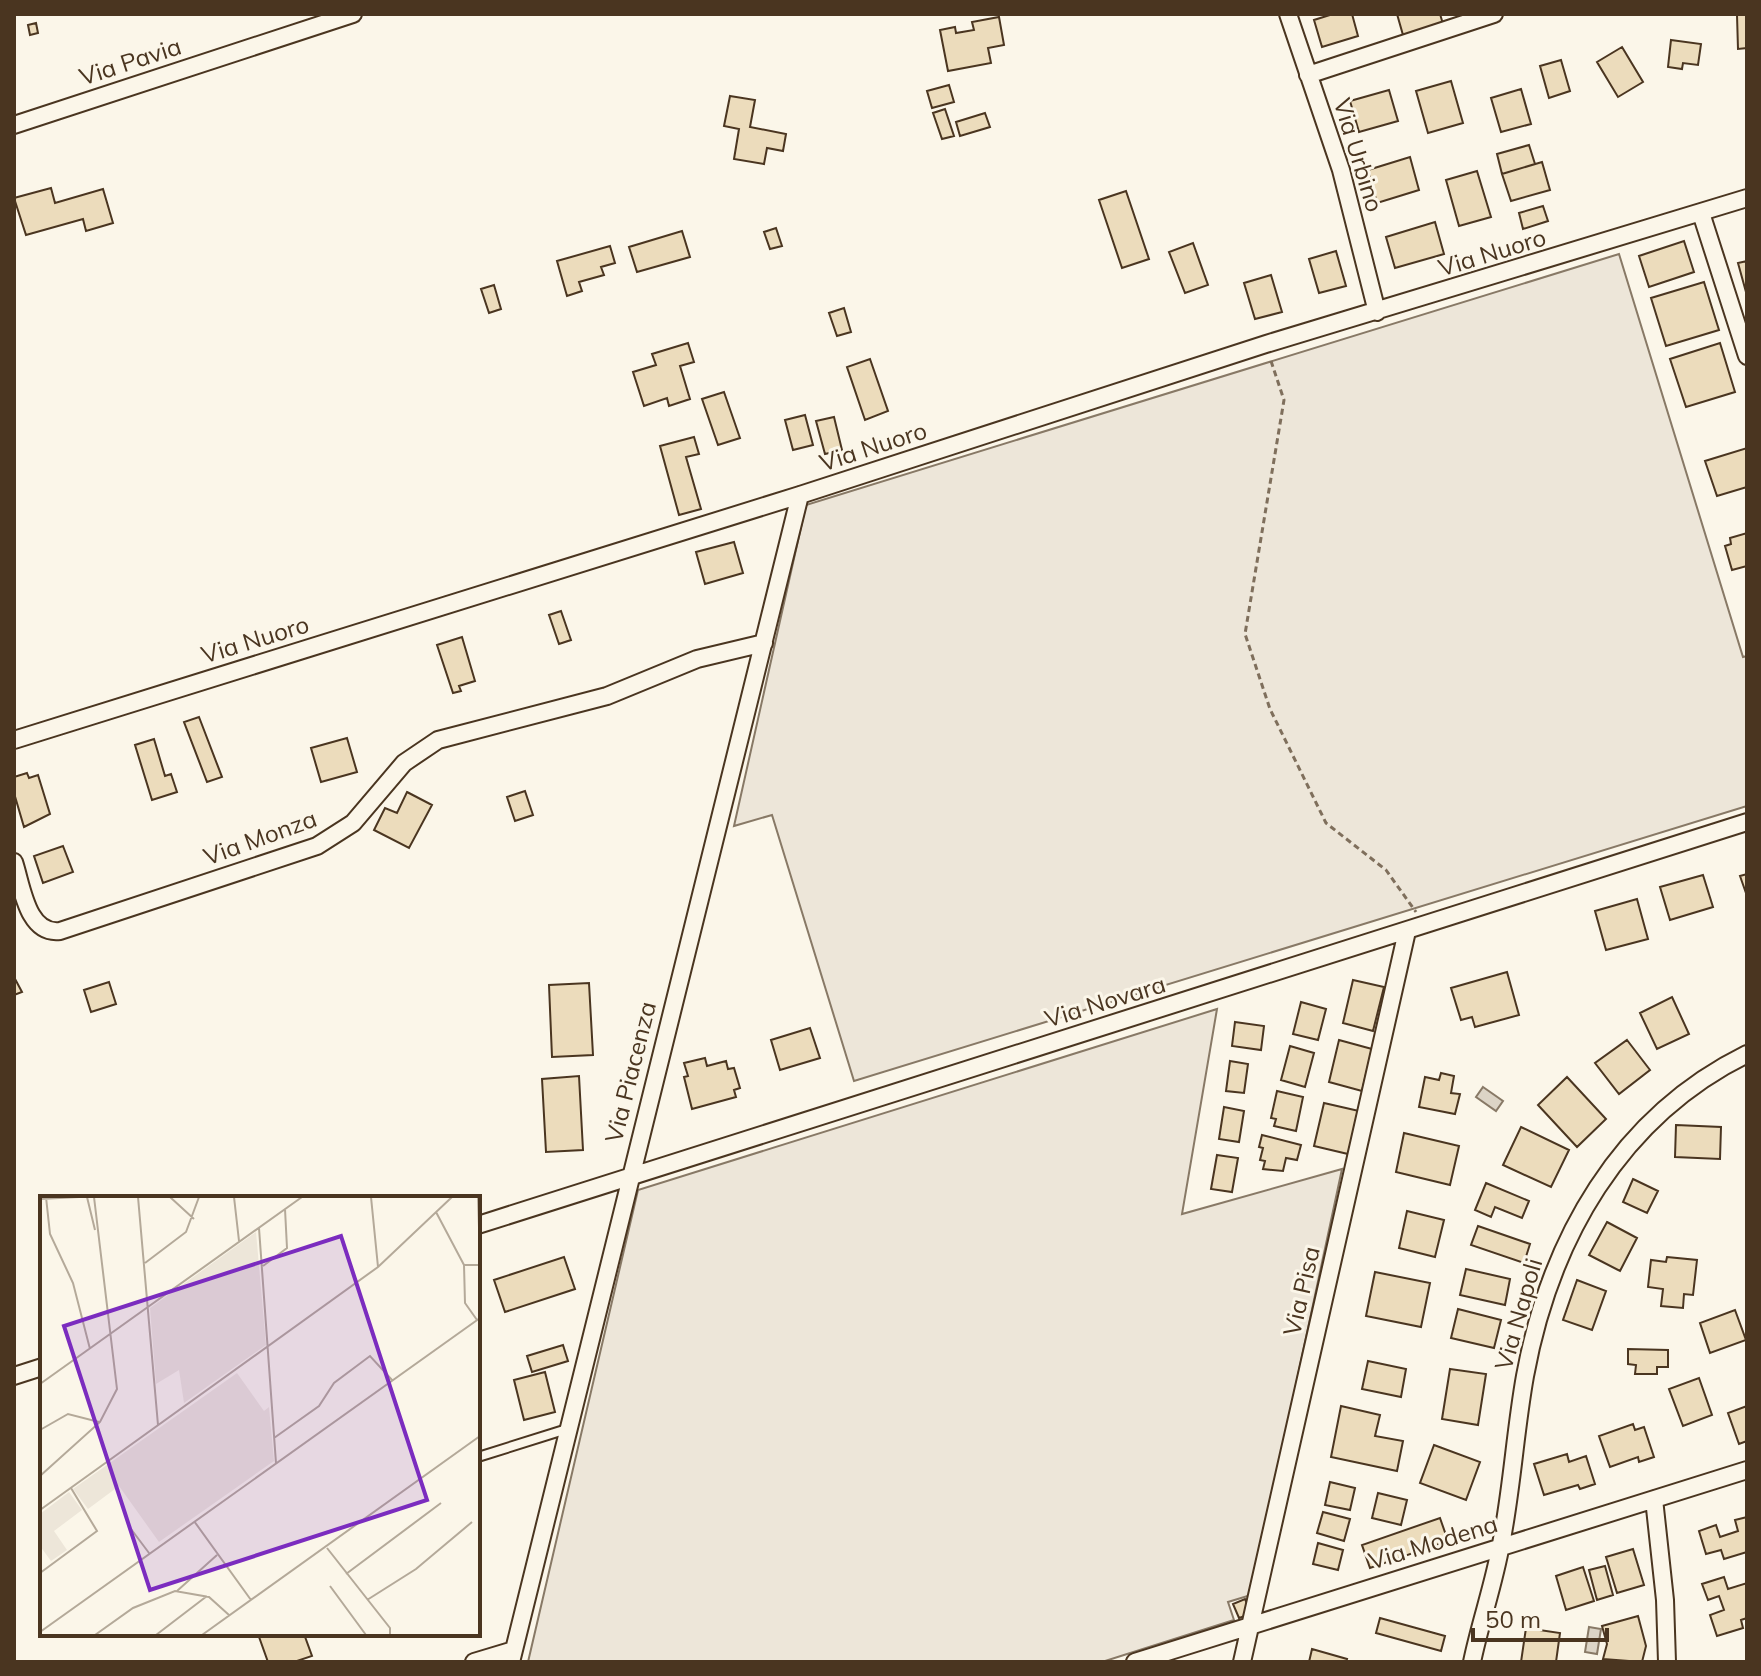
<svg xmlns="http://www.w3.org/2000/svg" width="1761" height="1676" font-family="Mulish,sans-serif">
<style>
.green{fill:#ede6d9;stroke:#887966;stroke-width:2}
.water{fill:#dcd4c6;stroke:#887966;stroke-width:2}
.building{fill:#ecdcbc;stroke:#4a3520;stroke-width:2}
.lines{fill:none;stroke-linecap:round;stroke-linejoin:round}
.service-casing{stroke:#4a3520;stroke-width:12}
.minor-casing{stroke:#4a3520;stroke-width:20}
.path{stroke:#7f6f5c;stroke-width:3;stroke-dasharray:6 4;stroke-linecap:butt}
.service{stroke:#fbf6e9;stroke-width:8}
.minor{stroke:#fbf6e9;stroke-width:16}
.labels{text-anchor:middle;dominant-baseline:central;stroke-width:6;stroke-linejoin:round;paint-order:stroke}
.street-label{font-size:24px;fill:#4a3520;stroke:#fbf6e9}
.inset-road{fill:none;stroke:#b4a999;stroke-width:2}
.view{fill:#7b2cbf;fill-opacity:0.15;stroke:#7b2cbf;stroke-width:4}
.inset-edge{fill:none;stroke:#4a3520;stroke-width:4}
</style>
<rect width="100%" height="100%" fill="#fbf6e9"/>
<!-- green -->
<path class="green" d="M1619,254L1743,657L1747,656V806L854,1081L772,815L734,826L806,505Z
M1217,1009L1182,1214L1342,1169L1251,1595L1228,1602L1234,1620L1102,1662H528L638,1190Z"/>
<!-- water -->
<path class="water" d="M1483,1087L1503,1101L1496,1111L1476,1097Z
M1589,1627L1601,1629L1597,1654L1585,1652Z"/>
<!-- building -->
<path class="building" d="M1333,14H1352L1358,36L1322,47L1314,20Z
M1397,14H1440L1443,24L1403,35Z
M1747,14V48L1738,49L1737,15Z
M999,17L1004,45L988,48L991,63L948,71L940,30L955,27L956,33L974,30L972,22Z
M36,23L38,33L30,35L28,25Z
M1671,40L1701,44L1698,65L1683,63L1682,69L1668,67Z
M1622,47L1643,82L1618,97L1597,62Z
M1561,60L1570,91L1549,98L1540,66Z
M1451,81L1463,123L1428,133L1416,91Z
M949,85L954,102L932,108L927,91Z
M1521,89L1531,124L1501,132L1491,98Z
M1389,90L1398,121L1359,132L1350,101Z
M730,96L755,100L750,127L786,134L783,151L767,148L764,164L734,159L739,129L724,126Z
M945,109L954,136L942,139L933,113Z
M985,113L990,127L960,136L956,122Z
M1529,145L1535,164L1502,174L1497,154Z
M1410,157L1419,190L1377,203L1368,170Z
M1542,162L1550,190L1511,201L1502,174Z
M1477,171L1491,217L1459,226L1446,180Z
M51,188L55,203L103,189L113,223L86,231L83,219L26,235L14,198Z
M1126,191L1149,259L1122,268L1099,200Z
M1543,206L1548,221L1523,229L1519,213Z
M1435,222L1444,254L1395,268L1386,237Z
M776,228L782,246L770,249L764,232Z
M682,231L690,257L637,272L629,247Z
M1684,241L1694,272L1649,287L1639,256Z
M1193,243L1208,285L1185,293L1169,252Z
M610,246L615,263L601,267L604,275L579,282L582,291L567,296L557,261Z
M1336,251L1346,286L1319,293L1309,259Z
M1747,261V291L1746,292L1738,263Z
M1271,275L1282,312L1255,319L1244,283Z
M1704,282L1719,330L1666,346L1651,298Z
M494,285L501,309L489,313L481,289Z
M844,308L851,332L837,336L829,313Z
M688,343L694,362L680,366L690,399L669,406L667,398L644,406L633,372L656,365L652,354Z
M1720,343L1735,392L1686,407L1670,359Z
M870,359L888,411L865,420L847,367Z
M724,392L740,438L718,445L702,399Z
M805,415L813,445L793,450L785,420Z
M834,417L842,450L825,454L816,421Z
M694,437L699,454L686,457L701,509L679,515L660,446Z
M1747,448V487L1717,496L1705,461Z
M1747,533V566L1732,570L1725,546L1731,544L1730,538Z
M734,542L743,573L705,584L696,552Z
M561,611L571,640L559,644L549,615Z
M462,637L475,681L459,686L461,691L453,693L437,645Z
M199,717L222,777L207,782L184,722Z
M347,738L357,772L321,782L311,748Z
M154,739L165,776L171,774L177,792L152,800L135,745Z
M27,773L29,778L38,775L50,814L24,827L14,793V777Z
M525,791L533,815L515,821L507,797Z
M407,792L432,805L409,848L374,830L385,808L397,813Z
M63,846L73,872L43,883L34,856Z
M1747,874V896L1740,876Z
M1703,875L1713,907L1670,920L1660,887Z
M1637,899L1648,939L1606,950L1595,911Z
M1507,972L1519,1015L1475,1027L1472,1017L1461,1020L1451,988Z
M14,977L22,992L14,995Z
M1353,980L1384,987L1373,1031L1343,1023Z
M109,982L116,1004L91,1012L84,990Z
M589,983L593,1055L552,1057L549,985Z
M1672,997L1689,1034L1657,1049L1640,1013Z
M1301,1002L1326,1009L1318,1040L1293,1034Z
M1235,1022L1264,1026L1261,1050L1232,1046Z
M810,1028L820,1058L780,1070L771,1040Z
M1339,1040L1372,1049L1362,1091L1329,1082Z
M1627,1040L1650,1070L1619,1094L1595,1063Z
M1290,1046L1314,1053L1305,1087L1281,1080Z
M705,1058L707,1066L726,1061L728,1069L734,1068L740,1088L734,1090L736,1097L692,1109L684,1077L688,1076L684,1063Z
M1230,1061L1248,1064L1244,1093L1226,1091Z
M1441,1073L1454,1076L1451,1093L1460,1094L1455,1114L1419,1107L1425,1077L1439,1080Z
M579,1076L583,1150L546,1152L542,1079Z
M1567,1077L1606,1119L1577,1147L1538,1105Z
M1277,1091L1303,1097L1296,1131L1274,1126L1276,1119L1271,1118Z
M1324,1103L1359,1111L1348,1154L1314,1146Z
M1224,1107L1244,1111L1239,1142L1219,1139Z
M1676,1125L1721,1127L1720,1159L1675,1157Z
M1521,1127L1569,1150L1551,1187L1503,1165Z
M1404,1133L1459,1146L1450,1185L1396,1172Z
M1262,1135L1301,1145L1297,1160L1286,1158L1283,1171L1263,1169L1265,1161L1260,1160L1263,1148L1259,1147Z
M1217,1155L1238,1158L1232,1192L1211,1189Z
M1633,1179L1658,1191L1647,1213L1623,1202Z
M1486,1183L1529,1201L1522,1218L1495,1207L1491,1217L1475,1210Z
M1407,1211L1444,1220L1435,1257L1399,1248Z
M1607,1222L1637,1238L1620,1271L1589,1255Z
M1478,1226L1530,1244L1524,1263L1471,1245Z
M564,1257L575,1289L505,1312L494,1280Z
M1667,1257L1697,1260L1693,1295L1684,1294L1683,1308L1661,1306L1663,1289L1648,1287L1651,1260L1666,1262Z
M1466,1269L1510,1279L1505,1305L1460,1295Z
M1375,1272L1430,1283L1421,1327L1366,1316Z
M1577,1280L1606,1291L1592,1330L1563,1320Z
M1458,1309L1501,1320L1494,1348L1451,1338Z
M1735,1310L1746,1340L1710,1353L1700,1323Z
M563,1345L568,1361L532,1372L527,1356Z
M1628,1349L1668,1350V1367H1657V1374H1635L1636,1365L1628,1364Z
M1368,1361L1406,1369L1401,1397L1362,1389Z
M1450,1369L1486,1374L1478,1425L1442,1419Z
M545,1372L555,1412L524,1420L514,1380Z
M1699,1378L1712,1415L1683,1426L1669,1389Z
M1341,1406L1380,1415L1375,1436L1403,1441L1397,1471L1331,1457Z
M1747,1406V1441L1739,1444L1728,1413Z
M1633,1424L1635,1430L1644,1427L1654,1457L1639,1462L1638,1457L1610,1467L1599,1436Z
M1434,1445L1480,1462L1466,1500L1420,1483Z
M1567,1454L1569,1462L1586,1456L1595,1484L1580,1489L1578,1485L1544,1495L1534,1464Z
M1330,1482L1355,1488L1350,1510L1325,1505Z
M1378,1493L1407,1500L1401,1525L1372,1518Z
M1323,1512L1350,1519L1344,1541L1317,1533Z
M1747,1517V1552L1724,1559L1721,1550L1706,1554L1699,1531L1716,1525L1720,1537L1738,1531L1735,1520Z
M1440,1518L1448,1541L1370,1568L1362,1545Z
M1318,1543L1343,1550L1338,1570L1313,1564Z
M1633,1549L1644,1585L1617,1593L1606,1557Z
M1605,1566L1613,1595L1597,1600L1589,1570Z
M1583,1567L1594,1601L1566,1610L1556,1576Z
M1724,1577L1728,1589L1747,1583V1618L1741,1620L1743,1628L1717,1636L1710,1615L1724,1610L1719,1596L1708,1600L1702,1584Z
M1245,1599L1251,1614L1239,1618L1233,1604Z
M1638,1616L1646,1646L1642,1662L1603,1659L1607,1644L1602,1626Z
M1380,1618L1445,1636L1441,1651L1376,1633Z
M1526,1628L1560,1633L1556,1662H1521Z
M258,1634H304L312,1656L294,1662H268Z
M1312,1649L1347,1659L1346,1662H1309Z"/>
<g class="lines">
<defs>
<path id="service" d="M478,1457L567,1429"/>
<path id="minor" d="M1288,14L1341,170L1377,312
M1308,75L1494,14
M14,125L353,14
M1701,213L1747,356
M14,740L800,495L1266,344L1747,198
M14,862C22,886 27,935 60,931L317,846L353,823L404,763L438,740L607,696L697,659L764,643
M478,1225L1747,822
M14,1376L42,1367
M1654,1499L1665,1600L1667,1662
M474,1662L514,1650
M511,1662L800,495
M1135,1662L1747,1470
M1242,1662L1407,931
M1472,1662C1480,1623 1494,1584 1501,1544C1512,1489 1515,1432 1525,1376C1550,1240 1619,1117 1747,1054"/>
</defs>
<!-- service casing -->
<use href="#service" class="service-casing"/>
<!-- minor casing -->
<use href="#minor" class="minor-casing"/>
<!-- path -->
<path class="path" d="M1271,361L1284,400L1245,634L1270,709L1326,823L1386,870L1416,912"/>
<!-- service -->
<use href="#service" class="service"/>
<!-- minor -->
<use href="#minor" class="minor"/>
</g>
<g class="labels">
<!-- street labels -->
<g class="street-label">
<text transform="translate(130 61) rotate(-18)">Via Pavia</text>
<text transform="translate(1359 155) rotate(73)">Via Urbino</text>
<text transform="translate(1492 252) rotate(-17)">Via Nuoro</text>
<text transform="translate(873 446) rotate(-18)">Via Nuoro</text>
<text transform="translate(255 639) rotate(-17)">Via Nuoro</text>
<text transform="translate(260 837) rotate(-20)">Via Monza</text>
<text transform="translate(1105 1001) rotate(-17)">Via Novara</text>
<text transform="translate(630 1072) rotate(-76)">Via Piacenza</text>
<text transform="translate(1301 1291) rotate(-77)">Via Pisa</text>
<text transform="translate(1518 1314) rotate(-74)">Via Napoli</text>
<text transform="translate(1433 1542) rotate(-17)">Via Modena</text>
</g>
</g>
<!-- overview -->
<g transform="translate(40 1196)">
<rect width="440" height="440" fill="#fbf6e9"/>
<path d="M216,36L226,149L144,207L139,174L116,188L110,112ZM197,177L224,215L229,211L234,265L119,346L79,290L48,313L33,293ZM29,296L42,314L14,335L27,354L11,365L0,350V318Z" fill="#ede6d9"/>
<path class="inset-road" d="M6,1L10,38L33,87L50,153M47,1L55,34M98,1L118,229M130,1L154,23M194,1L199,45M331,1L338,71M438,1L440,62M0,3L39,1M396,16L424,69H440M219,32L236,267M105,67L146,36L159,1M424,69L425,107L437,124M223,70L247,52L245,13M0,188L262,1M0,234L28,218L59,226M234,242L279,210L294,187L330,160L352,184M0,280L60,226L77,193L54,1M0,314L338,71L412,1M154,325L211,404M91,333L109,357M287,352L350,432V439M0,377L57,335L31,292M306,378L401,307M290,390L326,439M137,395L177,359M327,404L376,373L432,326M0,436L440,122M55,439L93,412L135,395L169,401L189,419M116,439L167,400M162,439L440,240"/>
<path class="view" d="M301,40L387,304L110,394L24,130Z"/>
<rect width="440" height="440" class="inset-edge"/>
</g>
<!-- border -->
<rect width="1761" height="1676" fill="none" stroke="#4a3520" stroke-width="32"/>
<!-- scale -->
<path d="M1473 1628v12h134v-12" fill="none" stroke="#4a3520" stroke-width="4"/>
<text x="1485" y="1628" font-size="24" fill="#4a3520" stroke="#fbf6e9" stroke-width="6" paint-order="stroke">50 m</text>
</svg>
